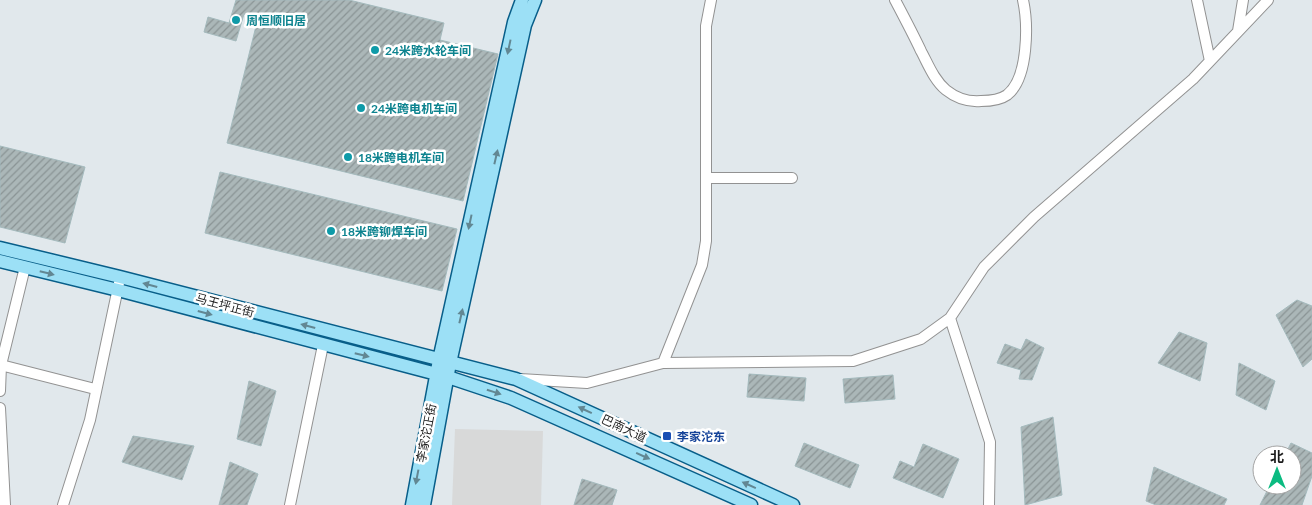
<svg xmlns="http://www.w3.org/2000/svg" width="1312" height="505" font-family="Lato,'Noto Sans SC',sans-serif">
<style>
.residential{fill:#d8d9d9}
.building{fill:url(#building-hatch);stroke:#a4babd}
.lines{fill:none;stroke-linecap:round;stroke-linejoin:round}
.minor-casing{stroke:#929292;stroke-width:12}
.major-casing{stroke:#085e89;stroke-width:15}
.minor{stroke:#fff;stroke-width:10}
.major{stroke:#9ce0f6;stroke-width:12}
.oneway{fill:#628793}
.culture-dot{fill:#0f9aa8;stroke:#fff;stroke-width:2}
.transit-dot{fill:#1a4fb4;stroke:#fff;stroke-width:2}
.labels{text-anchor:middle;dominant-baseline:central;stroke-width:5;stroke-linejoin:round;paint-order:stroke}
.culture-label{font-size:12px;font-weight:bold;fill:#0d838f;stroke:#fff;text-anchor:start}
.street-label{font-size:12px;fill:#1b1b1b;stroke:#fff}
.transit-label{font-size:12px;font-weight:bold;fill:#164399;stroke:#fff;text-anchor:start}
</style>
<defs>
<pattern id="building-hatch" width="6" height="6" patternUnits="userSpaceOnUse" patternTransform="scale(1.25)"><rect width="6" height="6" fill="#abb7b8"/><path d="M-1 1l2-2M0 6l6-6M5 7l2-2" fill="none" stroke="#8a9495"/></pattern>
</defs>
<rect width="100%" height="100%" fill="#e1e8ec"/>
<!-- residential -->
<path class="residential" d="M455,429L543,431L541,505H452Z"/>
<!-- building -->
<path class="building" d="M236,0H349L444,23L440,40L498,54L463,201L227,143L258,18L244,14L236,41L204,32L208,17L229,23Z
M0,146L85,167L65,243L0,227Z
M220,172L457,229L442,291L205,233Z
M1297,300L1312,306V359L1303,367L1276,315Z
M1179,332L1207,343L1200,381L1158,363Z
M1026,339L1044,348L1032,380L1019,379L1021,370L997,363L1005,344L1021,350Z
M1239,363L1275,381L1266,410L1236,395Z
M749,374L806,378L804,401L747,397Z
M893,375L895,399L845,403L843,379Z
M249,381L276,391L261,446L237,439Z
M1053,417L1062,495L1025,505L1021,427Z
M133,436L194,446L182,480L122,462Z
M804,443L859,465L850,488L795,466Z
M1291,443L1312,453V476L1302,505H1260L1270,485H1292V455H1285Z
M923,444L959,459L943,498L893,478L900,461L914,467Z
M230,462L258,474L247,505H219Z
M1154,467L1227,499L1224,505H1156L1146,501Z
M582,479L617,490L612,505H574Z"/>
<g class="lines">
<defs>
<path id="minor" d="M895,0C904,17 913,34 921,51C928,64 934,80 946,90C956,98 969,102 981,101C990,101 1000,100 1007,95C1029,78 1028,23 1023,0
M1197,0L1210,61
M1238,31L1243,0
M707,178H792
M950,318L990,442L989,505
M663,363L702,265L706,241V26L711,0
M1,365L95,389
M520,379L587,383L663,363L853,361L921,339L950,318L984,267L1034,217L1193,79L1268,0
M0,391L1,365L25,267
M0,408L5,505
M63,505L90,420L119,283
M290,505L323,345"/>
<path id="major" d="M0,248L120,277L516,379L793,505
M0,261L118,290L448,377L511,398L751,505
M412,505L439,360L514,22L522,0
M424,505L450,363L525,25L535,0"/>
</defs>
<!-- minor casing -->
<use href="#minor" class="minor-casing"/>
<!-- major casing -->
<use href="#major" class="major-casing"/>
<!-- minor -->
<use href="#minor" class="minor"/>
<!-- major -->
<use href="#major" class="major"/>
</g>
<!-- one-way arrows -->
<defs><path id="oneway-solid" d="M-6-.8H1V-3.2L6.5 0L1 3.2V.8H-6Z" transform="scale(1.25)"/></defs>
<g class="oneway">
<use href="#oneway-solid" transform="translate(509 47) rotate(102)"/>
<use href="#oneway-solid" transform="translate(496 157) rotate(-77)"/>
<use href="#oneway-solid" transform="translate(470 222) rotate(102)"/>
<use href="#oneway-solid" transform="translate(47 273) rotate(14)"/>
<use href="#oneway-solid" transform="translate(150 285) rotate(-165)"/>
<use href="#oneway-solid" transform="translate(205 313) rotate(15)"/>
<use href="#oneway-solid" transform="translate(461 316) rotate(-77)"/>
<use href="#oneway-solid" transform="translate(308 326) rotate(-165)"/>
<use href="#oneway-solid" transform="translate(362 355) rotate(14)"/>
<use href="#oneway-solid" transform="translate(494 392) rotate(18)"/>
<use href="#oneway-solid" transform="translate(585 410) rotate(-155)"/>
<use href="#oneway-solid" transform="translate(643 456) rotate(24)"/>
<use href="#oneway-solid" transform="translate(417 477) rotate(101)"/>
<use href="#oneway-solid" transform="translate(749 485) rotate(-156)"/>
</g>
<!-- markers -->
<g class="culture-dot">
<circle cx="236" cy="20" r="5"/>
<circle cx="375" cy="50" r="5"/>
<circle cx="361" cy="108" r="5"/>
<circle cx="348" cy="157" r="5"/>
<circle cx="331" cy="231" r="5"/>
</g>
<rect class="transit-dot" x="662" y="431" width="10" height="10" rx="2.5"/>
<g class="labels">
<!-- culture labels -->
<g class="culture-label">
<text x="246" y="20">周恒顺旧居</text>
<text x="385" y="50">24米跨水轮车间</text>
<text x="371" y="108">24米跨电机车间</text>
<text x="358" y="157">18米跨电机车间</text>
<text x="341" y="231">18米跨铆焊车间</text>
</g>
<!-- street labels -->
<g class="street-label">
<text transform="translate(225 305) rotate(15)">马王坪正街</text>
<text transform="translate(624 428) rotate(25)">巴南大道</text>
<text transform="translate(426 433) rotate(-79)">李家沱正街</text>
</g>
<!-- transit labels -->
<g class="transit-label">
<text x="677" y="436">李家沱东</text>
</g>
</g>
<!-- north arrow -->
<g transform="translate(1277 470)"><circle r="24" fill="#ffffff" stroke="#a4a4a4"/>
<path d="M0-4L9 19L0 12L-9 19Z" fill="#0bbb81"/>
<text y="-8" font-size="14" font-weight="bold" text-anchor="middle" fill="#1b1b1b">北</text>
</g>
</svg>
